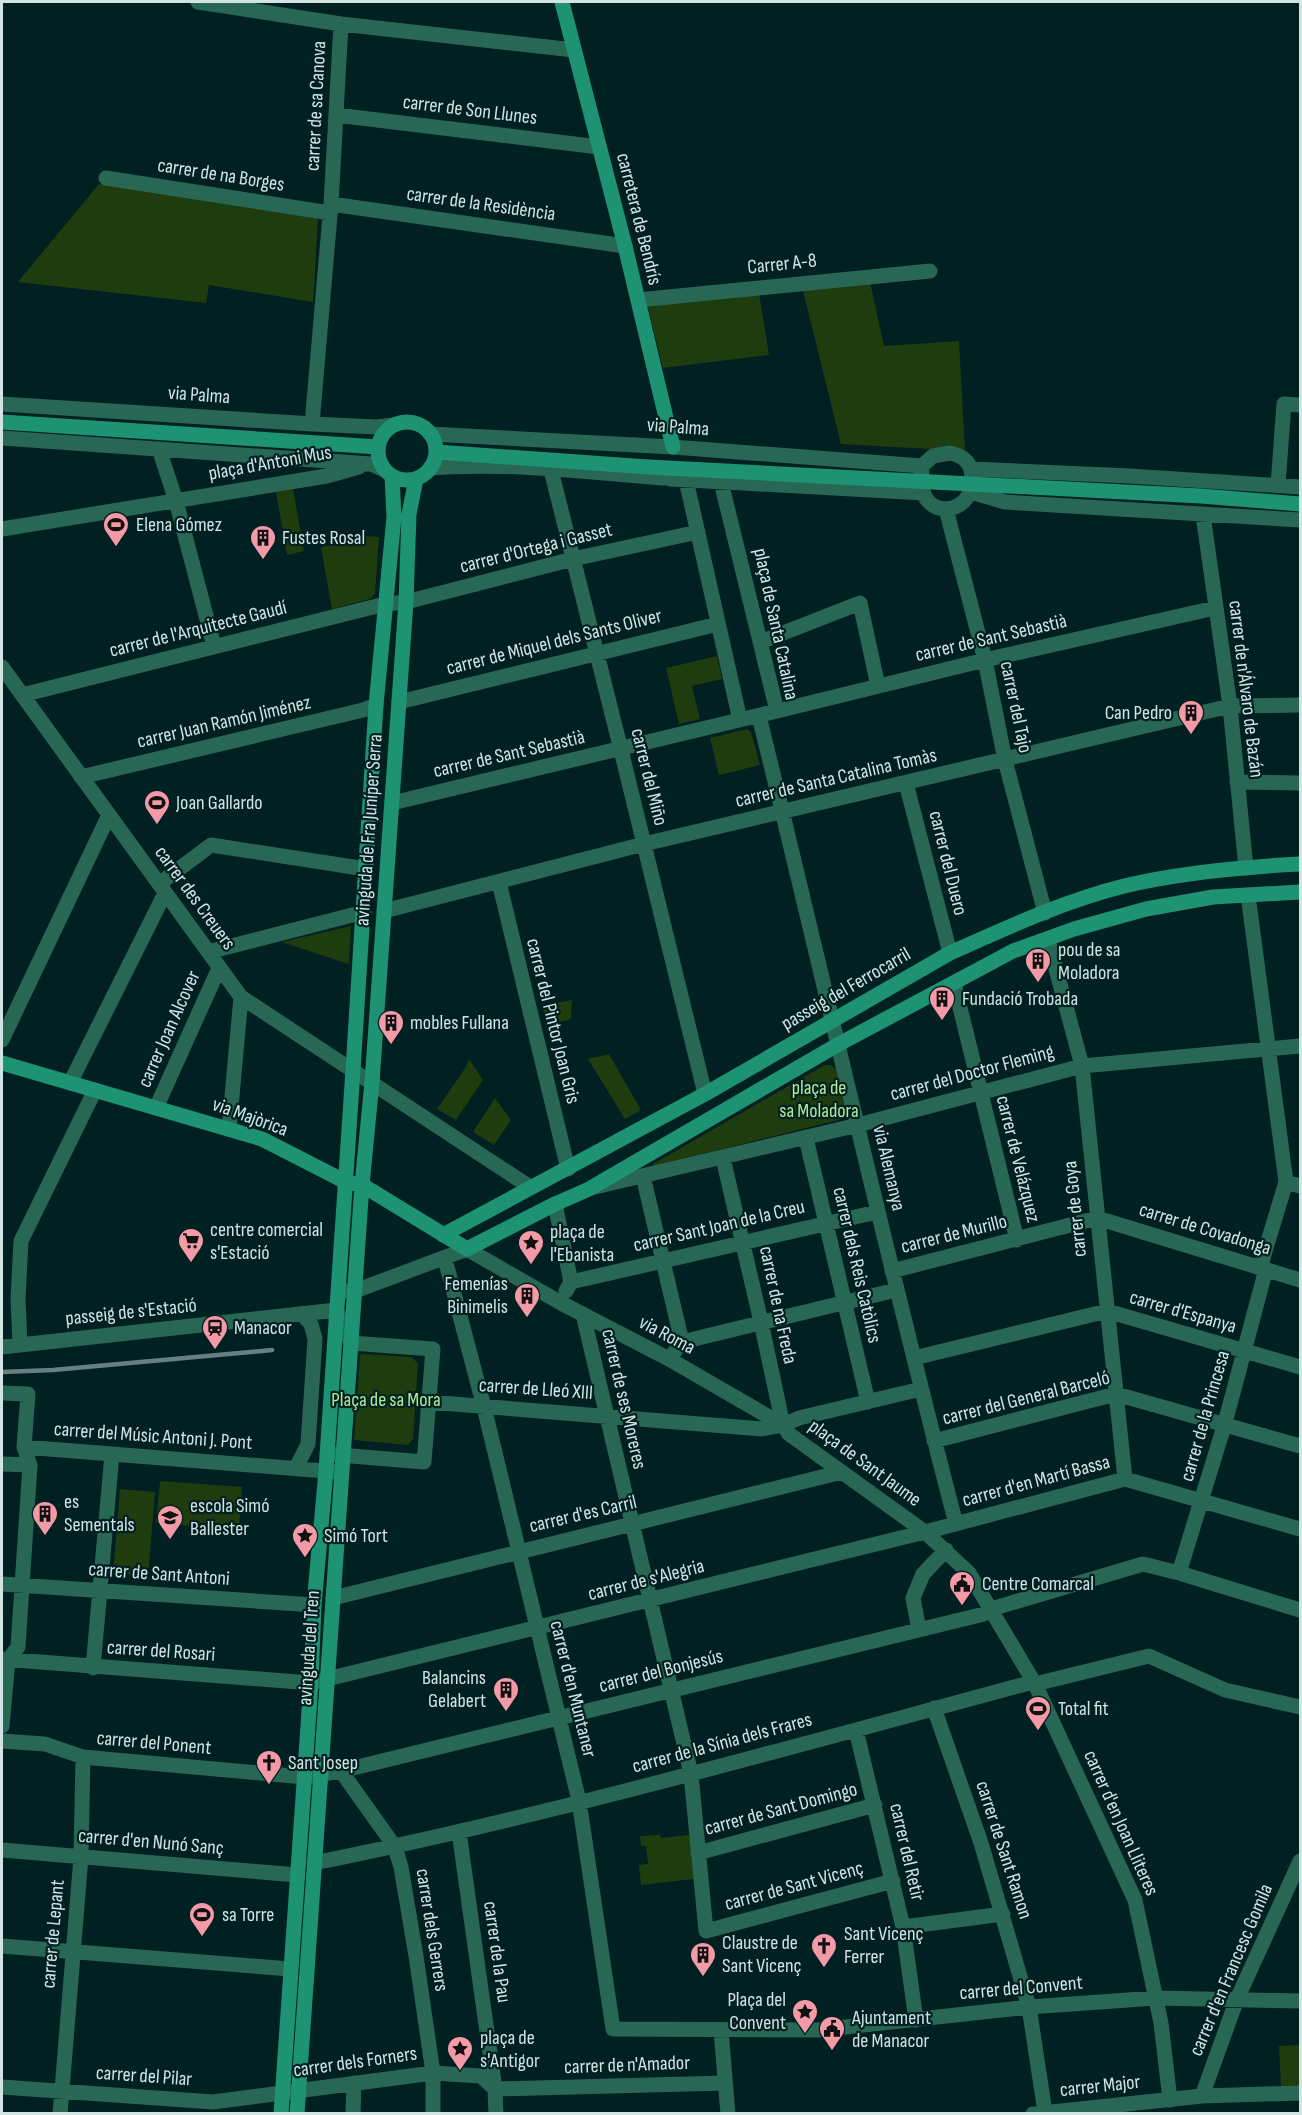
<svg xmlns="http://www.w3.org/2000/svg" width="1302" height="2115" font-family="'Sofia Sans Condensed',sans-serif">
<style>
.green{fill:#1f3c0e}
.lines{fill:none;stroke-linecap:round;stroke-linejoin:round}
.street{stroke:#276753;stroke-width:15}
.secondary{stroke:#1d9373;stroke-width:15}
.rail{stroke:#678082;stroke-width:4.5}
.labels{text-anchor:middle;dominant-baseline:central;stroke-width:4.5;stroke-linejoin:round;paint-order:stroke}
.street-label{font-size:20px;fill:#d2e3e4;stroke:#002022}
.poi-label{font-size:20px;fill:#d2e3e4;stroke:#002022;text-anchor:start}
.park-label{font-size:20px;fill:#b0ec93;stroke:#002022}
</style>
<rect width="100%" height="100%" fill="#002022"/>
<!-- green -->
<path class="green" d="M99,184L314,214L318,220L313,302L209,285L206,303L18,282Z
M870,282L884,346L959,341L965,451L841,444L802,287Z
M759,293L769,355L663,368L647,305Z
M293,489L304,551L287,555L276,492Z
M336,534L379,537L375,594L370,599L332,609L321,547L337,544Z
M717,656L722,679L692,686L700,719L679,724L666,668Z
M747,729L751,732L760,765L719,775L710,738Z
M351,926L349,964L282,942Z
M572,1000L571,1019L547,1025L542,1006Z
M609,1054L641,1110L625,1119L588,1059Z
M469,1059L483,1080L456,1120L437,1109L466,1067Z
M825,1065H830L837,1069L848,1117L846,1118L653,1166V1164Z
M495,1098L511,1120L494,1145L473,1132Z
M362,1354L411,1357L418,1363L413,1439L408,1445L354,1440L360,1356Z
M160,1481L242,1487L239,1530L156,1523Z
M120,1489L155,1492L148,1576L113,1573Z
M697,1834L701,1878L641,1885L639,1865L648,1864L646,1846H641L640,1836L660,1835L661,1838Z
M1299,2045V2086L1281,2087L1279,2046Z"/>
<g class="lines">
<!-- street -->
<path class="street" d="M198,2L341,24
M336,115L599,147
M106,178L330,213
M331,204L625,246
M638,300L930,271
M2,404L312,424L377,427L393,425
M312,424L331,204L341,24L574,50
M430,434L673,447L922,466
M2,438L371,464L385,470
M159,449L176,501L214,646
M950,453C964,456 972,463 972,478C974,512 930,521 922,489C921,482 922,473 922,466L933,456Z
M648,467L670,479L924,493
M430,468C508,462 587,472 664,478
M972,469L1130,476L1300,487
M551,470L621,750L705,1094
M686,480L740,720
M1278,485L1284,404L1300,405
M971,492L1005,502L1300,520
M946,509L985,660L1005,760L1045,913
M1203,515L1230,706L1246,868
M2,529L327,476L359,467
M760,642L860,603L878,686
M2,667L241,997L530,1187
M22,695L385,604L406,602L573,559L698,532
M399,702L718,624
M777,711L985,660L1215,608
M759,716C825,985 886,1256 956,1524
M81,777L363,710L376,705
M1237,782L1300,783
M906,783L950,953
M392,803L777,711L721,482
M499,882L568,1169
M159,884L211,845L366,869
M1248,895L1286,1182L1260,1268
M384,911L644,844L1230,706L1300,705
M1048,939L1082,1066L1125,1479
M208,952L364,912
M954,983L1017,1240
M2,1040L109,815
M70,1083L165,893
M156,1108L219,968
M229,1129L241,997
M806,1138L868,1402
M723,1158L761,1322L783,1425
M643,1176L682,1342
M1286,1182L1300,1186
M595,1187L858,1125L1082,1066L1300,1046
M555,1204L571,1282L566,1291
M445,1259L484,1407L579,1801L613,2029L818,2030L1029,2007L1156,1998L1300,2001
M892,1271L1097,1218L1300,1280
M571,1282L877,1212
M343,1291H355L467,1249L561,1303L669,1359L783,1425L789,1434L925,1532L969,1573L1035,1684L1135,1900L1161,2023L1170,2100
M583,1314L691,1774L706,1931L893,1881
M20,1345L18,1299L21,1241L95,1090
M2,1347L336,1310L351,1343L433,1349L424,1462L327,1454
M914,1358L1107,1311L1300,1367
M669,1359L682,1342L896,1290
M2,1393L28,1394L24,1447L30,1465L2,1464
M429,1402L762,1429L783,1425L799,1418L921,1389
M934,1441L1116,1394L1300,1446
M24,1447L338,1472
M296,1468L308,1444L315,1339L311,1324L302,1314
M1179,1573L1225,1423L1266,1269
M2,1584L314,1605
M333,1598L842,1472
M919,1630L913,1598L923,1574L946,1550
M2,1659L311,1683L925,1532L1125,1479L1300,1529
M93,1668L112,1454
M1035,1684L1149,1656L1225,1690L1300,1707
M934,1708L981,1843L1029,2007L1045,2112
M2,1726L8,1660L18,1647L30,1465
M856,1730L903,1927L916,2020
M2,1741L45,1744L83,1757L304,1777L341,1771L984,1614L991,1609L1143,1564L1179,1573L1300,1610
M341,1771L395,1847L401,1867L416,1956L433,2073V2114
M459,1832L495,2089L496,2114
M2,1850L297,1875
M698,1853L875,1805
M314,1863C556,1814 795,1746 1033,1682
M903,1927L1003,1914
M2,1946L290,1969
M721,2030L728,2114
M2,2087L213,2102L433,2073L481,2076L495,2089L725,2083
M1202,2096L1237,1999L1300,1861
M60,2114L81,1857L83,1757
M353,2114L354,2083
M1033,2114L1202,2096L1300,2093"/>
<!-- secondary -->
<path class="secondary" d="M562,2L625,246L673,447
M2,422L378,447
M378 451a29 29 0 1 1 58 0a29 29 0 1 1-58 0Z
M436,452L648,467L1201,496L1300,504
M2,1063L262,1139L346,1182L362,1185L467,1249L555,1204L589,1189L839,1044L1013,951L1074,929L1146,909L1213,897L1300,892
M443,1235L705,1094L950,953C1006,928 1064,901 1124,886C1182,872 1242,867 1300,864
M281,2114L311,1683L314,1605L326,1471L353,1070L376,705L394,517L392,476
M297,2114L362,1185L372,1082L406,602L409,514L416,479"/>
<!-- rail -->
<path class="rail" d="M2,1372L53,1370L272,1350"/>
</g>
<!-- icons -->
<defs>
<symbol id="stadium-pin" viewBox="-11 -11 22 30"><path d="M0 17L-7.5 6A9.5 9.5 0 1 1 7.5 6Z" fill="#f49aa6" stroke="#002022"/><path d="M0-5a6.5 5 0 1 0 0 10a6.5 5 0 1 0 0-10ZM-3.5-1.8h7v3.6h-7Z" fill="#111"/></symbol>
<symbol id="building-pin" viewBox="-11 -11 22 30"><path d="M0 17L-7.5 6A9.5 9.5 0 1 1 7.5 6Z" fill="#f49aa6" stroke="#002022"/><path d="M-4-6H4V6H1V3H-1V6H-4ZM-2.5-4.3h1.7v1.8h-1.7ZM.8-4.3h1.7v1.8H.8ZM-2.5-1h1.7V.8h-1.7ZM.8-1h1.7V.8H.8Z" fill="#111"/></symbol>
<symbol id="supermarket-pin" viewBox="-11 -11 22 30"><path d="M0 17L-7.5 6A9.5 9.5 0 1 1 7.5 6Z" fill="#f49aa6" stroke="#002022"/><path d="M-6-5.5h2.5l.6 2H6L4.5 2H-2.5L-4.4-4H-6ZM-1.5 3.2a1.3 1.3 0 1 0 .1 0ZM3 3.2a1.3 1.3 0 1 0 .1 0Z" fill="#111"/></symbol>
<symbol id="sight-pin" viewBox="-11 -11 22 30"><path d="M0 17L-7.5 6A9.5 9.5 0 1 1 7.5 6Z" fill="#f49aa6" stroke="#002022"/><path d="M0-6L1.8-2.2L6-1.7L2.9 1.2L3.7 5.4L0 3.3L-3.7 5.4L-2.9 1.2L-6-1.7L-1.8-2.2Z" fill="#111"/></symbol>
<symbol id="station-pin" viewBox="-11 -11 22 30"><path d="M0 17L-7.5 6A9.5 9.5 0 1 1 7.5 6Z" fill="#f49aa6" stroke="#002022"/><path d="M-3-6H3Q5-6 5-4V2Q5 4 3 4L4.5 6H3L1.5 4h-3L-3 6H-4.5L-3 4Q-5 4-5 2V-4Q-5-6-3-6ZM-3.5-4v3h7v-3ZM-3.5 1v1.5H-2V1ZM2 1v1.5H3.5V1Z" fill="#111"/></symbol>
<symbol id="school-pin" viewBox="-11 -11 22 30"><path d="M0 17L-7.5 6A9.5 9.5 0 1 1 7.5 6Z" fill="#f49aa6" stroke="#002022"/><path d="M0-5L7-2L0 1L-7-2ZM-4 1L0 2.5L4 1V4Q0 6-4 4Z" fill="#111"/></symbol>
<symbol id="civic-pin" viewBox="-11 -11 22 30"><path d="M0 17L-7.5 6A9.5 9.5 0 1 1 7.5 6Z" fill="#f49aa6" stroke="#002022"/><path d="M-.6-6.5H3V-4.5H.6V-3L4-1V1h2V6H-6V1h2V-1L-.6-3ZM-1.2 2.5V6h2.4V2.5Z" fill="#111"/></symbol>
<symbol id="church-pin" viewBox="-11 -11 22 30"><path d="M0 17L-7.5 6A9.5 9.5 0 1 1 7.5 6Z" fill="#f49aa6" stroke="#002022"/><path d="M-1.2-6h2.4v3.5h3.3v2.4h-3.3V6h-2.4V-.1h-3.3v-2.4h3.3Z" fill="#111"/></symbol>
</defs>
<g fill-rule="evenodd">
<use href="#stadium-pin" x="101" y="510" width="30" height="40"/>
<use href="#building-pin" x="248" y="523" width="30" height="40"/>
<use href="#building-pin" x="1176" y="698" width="30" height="40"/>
<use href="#stadium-pin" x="142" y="788" width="30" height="40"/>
<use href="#building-pin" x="1023" y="946" width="30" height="40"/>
<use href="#building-pin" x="927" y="984" width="30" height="40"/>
<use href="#building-pin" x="376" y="1008" width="30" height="40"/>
<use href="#supermarket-pin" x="176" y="1226" width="30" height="40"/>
<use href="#sight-pin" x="516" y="1228" width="30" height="40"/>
<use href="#building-pin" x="512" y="1281" width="30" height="40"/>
<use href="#station-pin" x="200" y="1313" width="30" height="40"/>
<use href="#building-pin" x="30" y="1499" width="30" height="40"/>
<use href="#school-pin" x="155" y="1503" width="30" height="40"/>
<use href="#sight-pin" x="290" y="1521" width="30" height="40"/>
<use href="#civic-pin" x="947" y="1569" width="30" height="40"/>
<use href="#building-pin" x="491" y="1675" width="30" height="40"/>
<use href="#stadium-pin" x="1023" y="1694" width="30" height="40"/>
<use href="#church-pin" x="254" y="1748" width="30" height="40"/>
<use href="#stadium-pin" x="187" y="1900" width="30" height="40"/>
<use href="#church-pin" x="809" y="1931" width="30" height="40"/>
<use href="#building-pin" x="688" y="1940" width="30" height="40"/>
<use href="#sight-pin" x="790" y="1997" width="30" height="40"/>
<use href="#civic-pin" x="817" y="2014" width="30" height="40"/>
<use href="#sight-pin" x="445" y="2034" width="30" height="40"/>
</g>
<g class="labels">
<!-- street labels -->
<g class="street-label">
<text transform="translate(316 106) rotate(-87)">carrer de sa Canova</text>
<text transform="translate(470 110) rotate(7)">carrer de Son Llunes</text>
<text transform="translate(221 175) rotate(9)">carrer de na Borges</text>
<text transform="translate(481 204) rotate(8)">carrer de la Residència</text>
<text transform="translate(639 219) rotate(76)">carretera de Bendrís</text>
<text transform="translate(782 264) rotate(-6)">Carrer A-8</text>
<text transform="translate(199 395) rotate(4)">via Palma</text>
<text transform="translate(678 427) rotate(4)">via Palma</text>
<text transform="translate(270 463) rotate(-10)">plaça d'Antoni Mus</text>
<text transform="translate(536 548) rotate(-14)">carrer d'Ortega i Gasset</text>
<text transform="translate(776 624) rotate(78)">plaça de Santa Catalina</text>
<text transform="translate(198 629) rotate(-14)">carrer de l'Arquitecte Gaudí</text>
<text transform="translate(991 638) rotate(-13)">carrer de Sant Sebastià</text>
<text transform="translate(554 642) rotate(-14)">carrer de Miquel dels Sants Oliver</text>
<text transform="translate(1246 689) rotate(83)">carrer de n'Álvaro de Bazán</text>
<text transform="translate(1016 707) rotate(78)">carrer del Tajo</text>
<text transform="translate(224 722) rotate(-13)">carrer Juan Ramón Jiménez</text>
<text transform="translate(509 754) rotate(-13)">carrer de Sant Sebastià</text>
<text transform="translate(649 777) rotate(76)">carrer del Miño</text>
<text transform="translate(836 778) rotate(-13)">carrer de Santa Catalina Tomàs</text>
<text transform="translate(369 830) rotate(-86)">avinguda de Fra Juníper Serra</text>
<text transform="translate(948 863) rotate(76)">carrer del Duero</text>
<text transform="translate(195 898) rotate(54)">carrer des Creuers</text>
<text transform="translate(846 989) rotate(-30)">passeig del Ferrocarril</text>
<text transform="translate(553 1021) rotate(76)">carrer del Pintor Joan Gris</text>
<text transform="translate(169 1029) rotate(-66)">carrer Joan Alcover</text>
<text transform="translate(972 1073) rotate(-15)">carrer del Doctor Fleming</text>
<text transform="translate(250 1117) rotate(20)">via Majòrica</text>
<text transform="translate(1018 1159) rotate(76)">carrer de Velázquez</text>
<text transform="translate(889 1168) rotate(77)">via Alemanya</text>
<text transform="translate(1075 1209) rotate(-96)">carrer de Goya</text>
<text transform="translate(719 1226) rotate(-13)">carrer Sant Joan de la Creu</text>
<text transform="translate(1205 1229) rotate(17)">carrer de Covadonga</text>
<text transform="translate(954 1234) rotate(-14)">carrer de Murillo</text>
<text transform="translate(857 1265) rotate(77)">carrer dels Reis Catòlics</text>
<text transform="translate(778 1305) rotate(78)">carrer de na Freda</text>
<text transform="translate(131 1312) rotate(-6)">passeig de s'Estació</text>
<text transform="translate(1183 1312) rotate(16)">carrer d'Espanya</text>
<text transform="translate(667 1335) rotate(28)">via Roma</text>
<text transform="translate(536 1389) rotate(4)">carrer de Lleó XIII</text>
<text transform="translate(1026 1398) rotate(-14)">carrer del General Barceló</text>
<text transform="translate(624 1399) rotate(77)">carrer de ses Moreres</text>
<text transform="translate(1205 1416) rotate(-74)">carrer de la Princesa</text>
<text transform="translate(153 1436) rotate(4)">carrer del Músic Antoni J. Pont</text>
<text transform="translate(865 1463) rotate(36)">plaça de Sant Jaume</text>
<text transform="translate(1036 1481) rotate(-15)">carrer d'en Martí Bassa</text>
<text transform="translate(583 1514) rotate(-13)">carrer d'es Carril</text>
<text transform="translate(159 1574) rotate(4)">carrer de Sant Antoni</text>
<text transform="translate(646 1580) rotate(-14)">carrer de s'Alegria</text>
<text transform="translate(309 1648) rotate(-86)">avinguda del Tren</text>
<text transform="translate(161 1651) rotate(4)">carrer del Rosari</text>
<text transform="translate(661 1671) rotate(-14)">carrer del Bonjesús</text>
<text transform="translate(573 1689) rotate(76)">carrer d'en Muntaner</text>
<text transform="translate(154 1743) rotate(5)">carrer del Ponent</text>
<text transform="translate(722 1743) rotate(-15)">carrer de la Sínia dels Frares</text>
<text transform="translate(781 1809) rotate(-15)">carrer de Sant Domingo</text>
<text transform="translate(1121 1823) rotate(66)">carrer d'en Joan Lliteres</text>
<text transform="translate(151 1842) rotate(5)">carrer d'en Nunó Sanç</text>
<text transform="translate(1004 1850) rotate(72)">carrer de Sant Ramon</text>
<text transform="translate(907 1852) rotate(77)">carrer del Retir</text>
<text transform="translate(794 1886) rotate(-15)">carrer de Sant Vicenç</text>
<text transform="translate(432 1930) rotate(81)">carrer dels Gerrers</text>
<text transform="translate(53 1934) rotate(-85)">carrer de Lepant</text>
<text transform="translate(497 1952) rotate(82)">carrer de la Pau</text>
<text transform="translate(1231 1970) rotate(-67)">carrer d'en Francesc Gomila</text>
<text transform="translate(1021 1988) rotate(-5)">carrer del Convent</text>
<text transform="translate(355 2062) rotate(-8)">carrer dels Forners</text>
<text transform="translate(627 2065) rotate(-2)">carrer de n'Amador</text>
<text transform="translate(144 2076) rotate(4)">carrer del Pilar</text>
<text transform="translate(1100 2086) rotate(-6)">carrer Major</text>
</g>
<!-- poi labels -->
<g class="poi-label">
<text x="136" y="525">Elena Gómez</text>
<text x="282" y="538">Fustes Rosal</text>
<text x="1172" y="713" text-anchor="end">Can Pedro</text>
<text x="176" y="803">Joan Gallardo</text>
<text x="1058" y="950">pou de sa<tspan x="1058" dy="23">Moladora</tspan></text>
<text x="962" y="999">Fundació Trobada</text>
<text x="410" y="1023">mobles Fullana</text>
<text x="210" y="1230">centre comercial<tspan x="210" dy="23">s'Estació</tspan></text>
<text x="550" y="1232">plaça de<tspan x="550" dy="23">l'Ebanista</tspan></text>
<text x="508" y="1284" text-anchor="end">Femenías<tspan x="508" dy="23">Binimelis</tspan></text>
<text x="234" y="1328">Manacor</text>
<text x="64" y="1502">es<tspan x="64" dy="23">Sementals</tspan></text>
<text x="190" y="1506">escola Simó<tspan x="190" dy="23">Ballester</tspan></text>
<text x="324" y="1536">Simó Tort</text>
<text x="982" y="1584">Centre Comarcal</text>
<text x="486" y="1678" text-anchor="end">Balancins<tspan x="486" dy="23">Gelabert</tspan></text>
<text x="1058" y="1709">Total fit</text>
<text x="288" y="1763">Sant Josep</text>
<text x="222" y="1915">sa Torre</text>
<text x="844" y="1934">Sant Vicenç<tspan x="844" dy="23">Ferrer</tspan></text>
<text x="722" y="1943">Claustre de<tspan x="722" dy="23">Sant Vicenç</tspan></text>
<text x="786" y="2000" text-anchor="end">Plaça del<tspan x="786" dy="23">Convent</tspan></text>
<text x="852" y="2018">Ajuntament<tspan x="852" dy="23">de Manacor</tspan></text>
<text x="480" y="2038">plaça de<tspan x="480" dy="23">s'Antigor</tspan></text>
</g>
<!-- park labels -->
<g class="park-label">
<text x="819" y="1088">plaça de<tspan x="819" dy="23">sa Moladora</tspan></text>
<text x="386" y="1400">Plaça de sa Mora</text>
</g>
</g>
<!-- border -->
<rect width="1302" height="2115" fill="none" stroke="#d2e3e4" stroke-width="6"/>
</svg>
